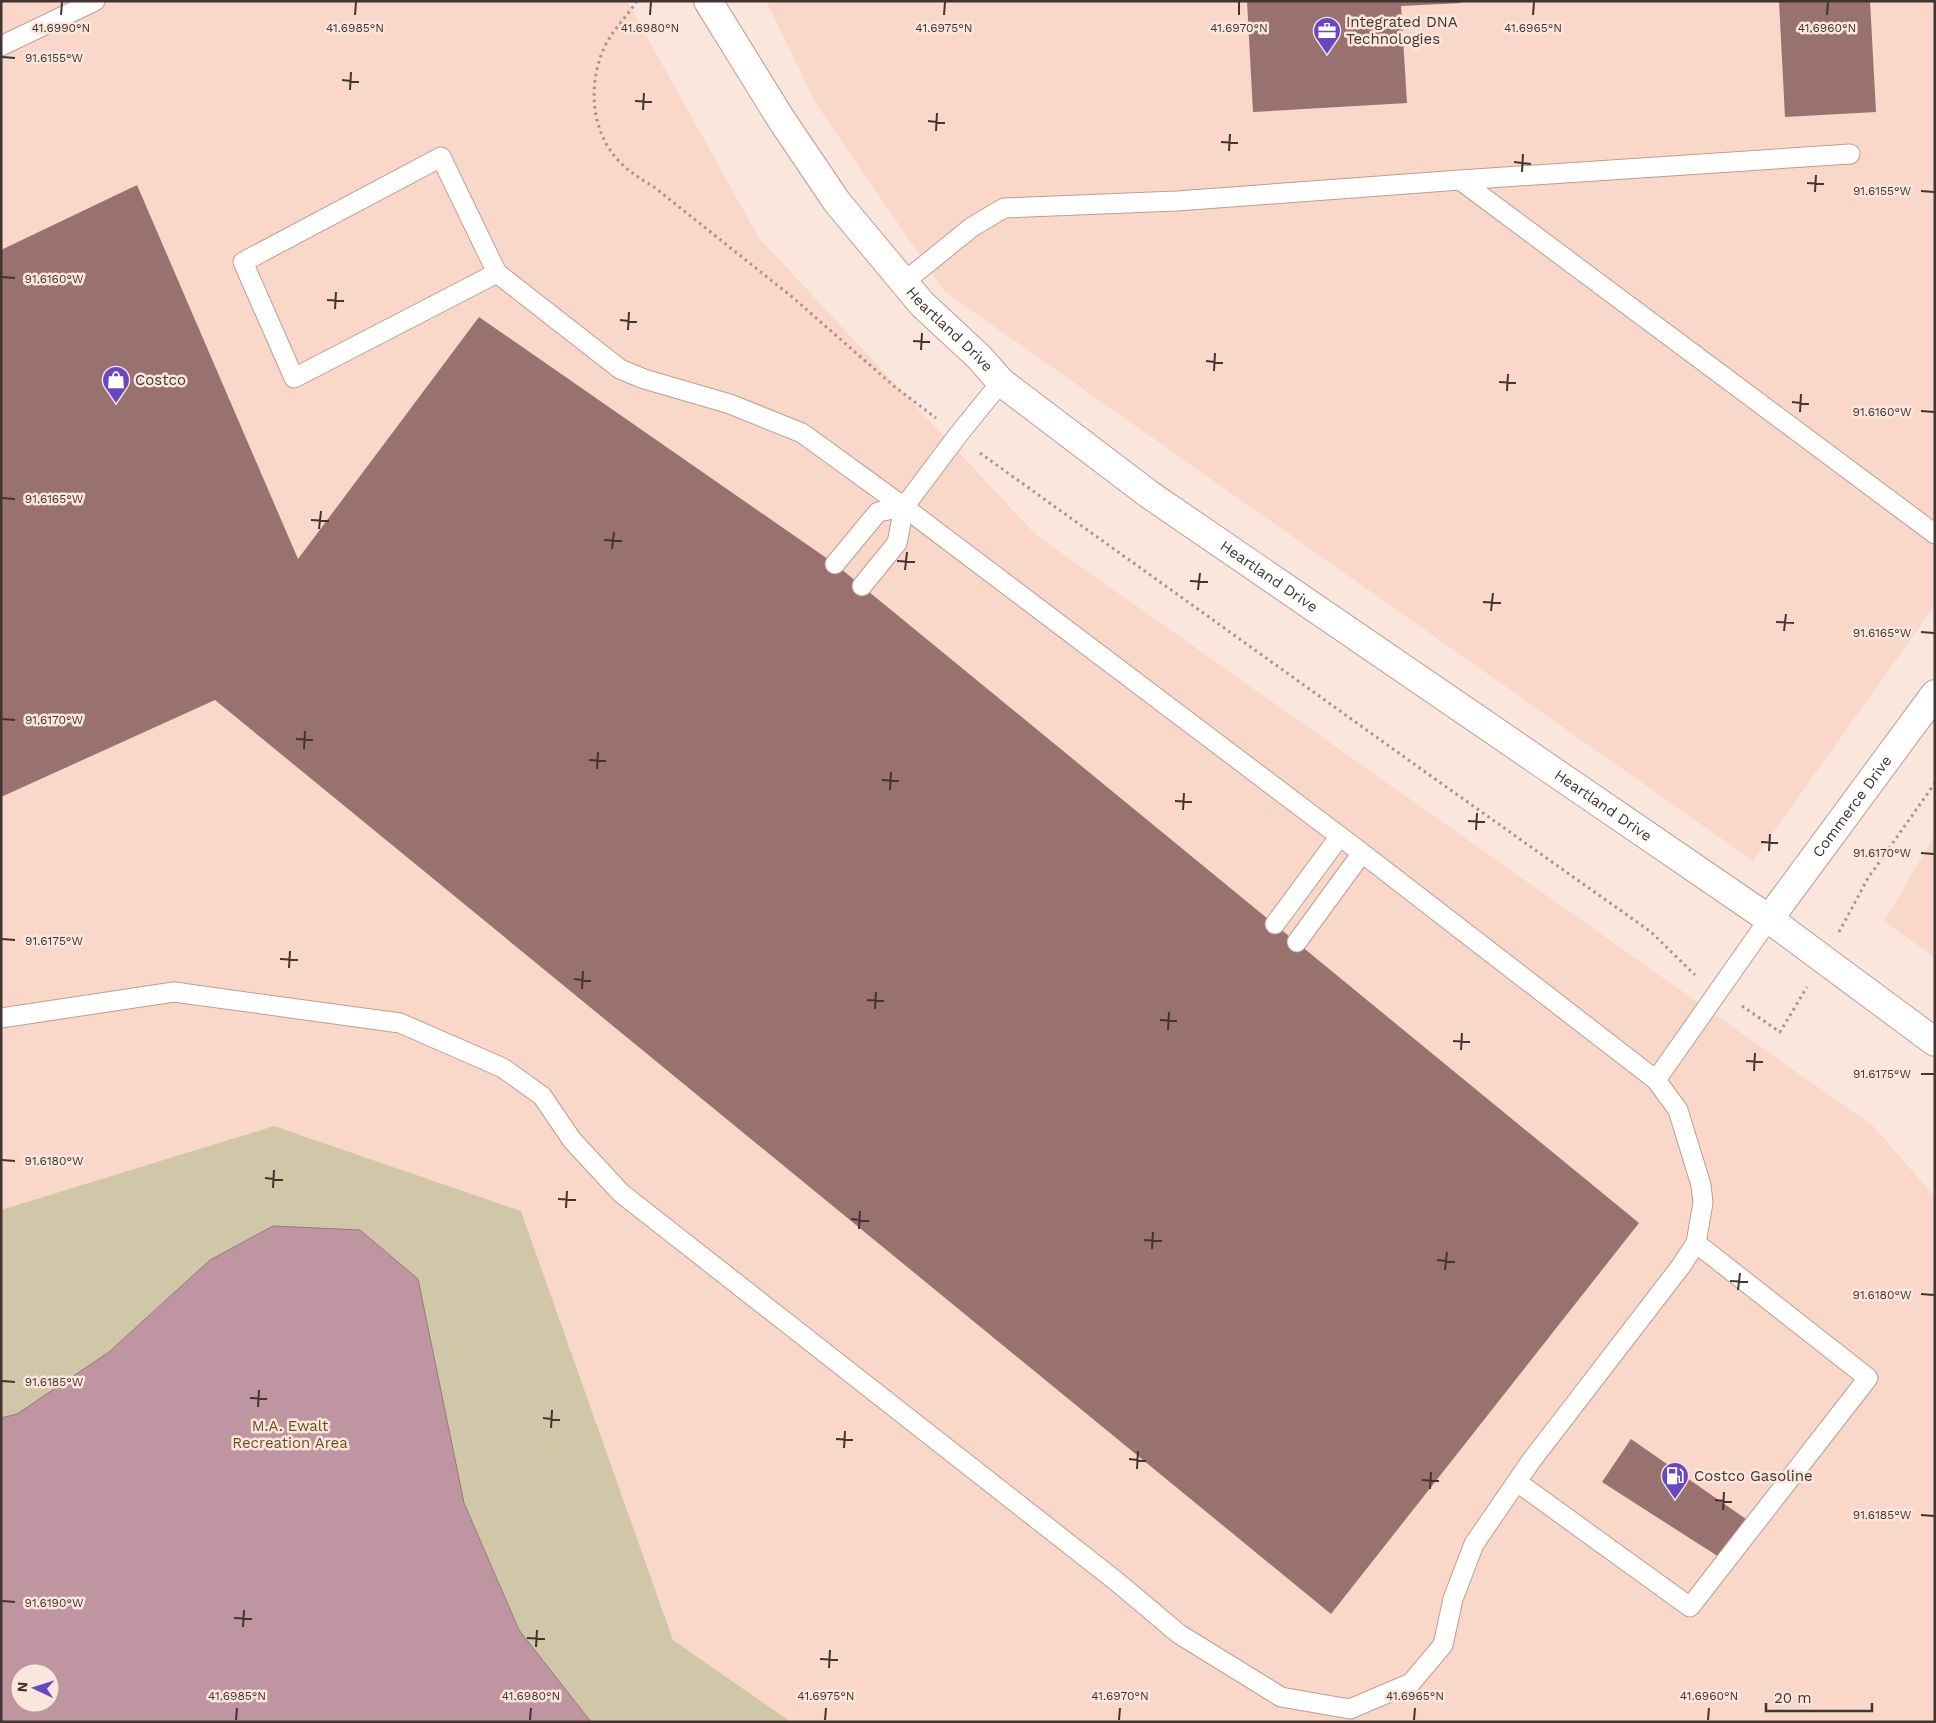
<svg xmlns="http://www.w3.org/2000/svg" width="1936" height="1723" font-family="'Work Sans',sans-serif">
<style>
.built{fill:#f9d8c9}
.green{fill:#d0c6a8;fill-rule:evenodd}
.water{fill:#be95a1;stroke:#99787f;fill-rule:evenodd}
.building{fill:#99716e}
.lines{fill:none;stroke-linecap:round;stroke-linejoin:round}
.lane-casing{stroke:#be9e90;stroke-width:21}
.street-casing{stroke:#be9e90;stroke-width:30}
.path{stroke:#a5938c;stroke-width:3;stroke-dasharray:2.5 4;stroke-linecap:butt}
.lane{stroke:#fff;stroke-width:19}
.street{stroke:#fff;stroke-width:28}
.ticks{fill:none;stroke:#42352f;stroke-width:2}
.labels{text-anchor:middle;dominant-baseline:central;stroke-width:5;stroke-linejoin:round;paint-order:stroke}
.poi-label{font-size:15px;fill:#42352f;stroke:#fbe6dd;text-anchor:start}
.street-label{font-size:15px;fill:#42352f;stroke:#fbe6dd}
.park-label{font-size:15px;fill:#655417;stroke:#fbe6dd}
.ticks-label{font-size:12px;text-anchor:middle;fill:#42352f;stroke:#fbe6dd;stroke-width:5;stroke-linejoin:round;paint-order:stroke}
</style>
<rect width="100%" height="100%" fill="#fbe6dd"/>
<!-- built -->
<path class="built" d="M1,1H627L759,238L1036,535L1873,1126L1935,1197V1722H791L673,1640L521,1211L274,1126L1,1210Z
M766,1H1935V605L1753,861L944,291L817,105Z
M1935,835V958L1884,921Z"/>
<!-- green -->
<path class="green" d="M274,1126L521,1211L673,1640L791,1722H1V1210ZM20,1673H50V1703H20Z"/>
<!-- water -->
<path class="water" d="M273,1226L360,1230L418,1279L464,1503L519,1630L591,1722H1V1418L17,1414L109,1352L210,1260ZM20,1673H50V1703H20Z"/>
<!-- building -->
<path class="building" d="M1247,1H1461V3L1401,6L1407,103L1253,112Z
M1779,1H1870L1876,112L1785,117Z
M137,185L298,559L479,317L835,564L1639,1223L1331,1614L215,700L1,797V250Z
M1631,1439L1746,1519L1719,1557L1602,1482Z"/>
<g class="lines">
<defs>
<path id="lane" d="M1,46L95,1
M1460,180L1850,154
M904,282L972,227L1004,208L1177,201L1460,180L1935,534
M835,564L878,512L904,507
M862,586L897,543L904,507L958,435L1001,382
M1275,924L1340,836
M1297,942L1362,853
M1,1018L174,992L400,1023L503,1068L542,1096L572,1140L621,1193L1116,1581L1179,1634L1281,1697L1350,1709L1411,1683L1443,1645L1453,1599L1474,1544L1531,1461L1681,1266L1696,1243L1703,1203L1701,1185L1678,1110L1656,1080L1362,853L904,507L802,433L730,404L644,379L620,369L497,273L441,157L243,262L294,378L497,273
M1656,1080L1769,919
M1517,1482L1690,1607L1868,1378L1696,1243"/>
<g id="street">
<path id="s1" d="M708,1L781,119L837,202L922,304L979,357L1001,382L1150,495L1769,919L1935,1042"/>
<path id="s2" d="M1769,919L1935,694"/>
</g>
</defs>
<!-- lane casing -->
<use href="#lane" class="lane-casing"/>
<!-- street casing -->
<use href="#street" class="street-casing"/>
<!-- path -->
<path class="path" d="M637,1C626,17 612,31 604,48C587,86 591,136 623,165C632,174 643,180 654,187L791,296L895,387L936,418
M980,453L1428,774L1651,932L1695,975
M1839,932L1868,878L1935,783
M1742,1006L1780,1032L1807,987"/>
<!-- lane -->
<use href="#lane" class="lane"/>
<!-- street -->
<use href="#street" class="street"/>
</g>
<!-- ticks -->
<path class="ticks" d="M61,15L62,2M355,15L356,2M650,15L651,2M944,15L945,2M1239,15V2M1533,15L1534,2M1827,15L1828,2M2,57L15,58M342,80L359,82M350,90L351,72M635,101L652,102M643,110L644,93M928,121L945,123M936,131L937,113M1221,142L1238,143M1229,151L1230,134M1514,162L1531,164M1522,172L1523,154M1807,183L1824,184M1921,191L1934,192M1815,192L1816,175M2,277L15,278M327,300L344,301M335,309L336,292M620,320L637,322M628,330L629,312M913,341L930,342M921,350L922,333M1206,361L1223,363M1214,371L1215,353M1499,382L1516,383M1507,391L1508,374M1792,402L1809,404M1921,411L1934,412M1800,412L1801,394M2,498L15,499M311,520L329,521M319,529L321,511M604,540L622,541M612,549L614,532M897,561L915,562M905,570L907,552M1190,581L1208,582M1198,590L1200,573M1483,602L1501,603M1491,611L1493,593M1776,622L1794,623M1784,631L1786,614M1921,632L1934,633M2,719L15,720M296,739L313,740M304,749L305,731M589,760L606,761M597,769L598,752M882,780L899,781M890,790L891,772M1175,801L1192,802M1183,810L1184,793M1468,821L1485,822M1476,830L1477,813M1761,842L1778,843M1769,851L1770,834M1921,853L1934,854M2,939L15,940M280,959L298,960M289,968L290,951M574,979L591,981M582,989L583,971M867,1000L884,1001M875,1009L876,992M1160,1020L1177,1021M1168,1030L1169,1012M1453,1041L1470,1042M1461,1050L1462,1033M1746,1061L1763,1062M1754,1071L1755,1053M1921,1074H1934M2,1160L15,1161M265,1178L283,1180M273,1188L274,1170M558,1199L576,1200M566,1208L567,1191M851,1219L869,1221M859,1229L860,1211M1144,1240L1162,1241M1152,1249L1153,1232M1437,1260L1455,1262M1445,1270L1447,1252M1730,1281L1748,1282M1738,1290L1740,1273M1921,1294L1934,1295M2,1381L15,1382M250,1398L267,1399M258,1407L259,1390M543,1418L560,1420M551,1428L552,1410M836,1439L853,1440M844,1448L845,1431M1129,1459L1146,1461M1137,1469L1138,1451M1422,1480L1439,1481M1430,1489L1431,1472M1715,1500L1732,1502M1723,1510L1724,1492M1921,1515L1934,1516M2,1601L15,1602M234,1618L252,1619M243,1627L244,1610M527,1638L545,1639M536,1647L537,1630M820,1659L838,1660M829,1668L830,1650M236,1720L237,1708M530,1720L531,1708M825,1720L826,1708M1119,1720L1120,1708M1414,1720L1415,1708M1708,1720L1709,1708"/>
<!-- icons -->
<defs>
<symbol id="office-pin" viewBox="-11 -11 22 30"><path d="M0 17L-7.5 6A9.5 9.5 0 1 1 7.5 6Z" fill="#6649c2" stroke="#fbe6dd"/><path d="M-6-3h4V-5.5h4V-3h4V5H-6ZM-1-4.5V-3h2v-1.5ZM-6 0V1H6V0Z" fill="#fff"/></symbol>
<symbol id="shop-pin" viewBox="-11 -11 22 30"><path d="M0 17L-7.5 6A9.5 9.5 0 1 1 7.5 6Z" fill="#6649c2" stroke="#fbe6dd"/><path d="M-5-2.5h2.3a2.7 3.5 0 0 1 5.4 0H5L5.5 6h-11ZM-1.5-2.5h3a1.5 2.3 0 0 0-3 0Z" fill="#fff"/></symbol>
<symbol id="fuel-pin" viewBox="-11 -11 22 30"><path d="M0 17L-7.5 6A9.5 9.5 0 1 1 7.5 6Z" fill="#6649c2" stroke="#fbe6dd"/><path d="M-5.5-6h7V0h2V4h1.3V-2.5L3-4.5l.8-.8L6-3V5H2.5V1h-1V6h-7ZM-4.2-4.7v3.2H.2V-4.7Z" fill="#fff"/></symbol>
</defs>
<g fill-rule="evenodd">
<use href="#office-pin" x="1311" y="15" width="32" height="43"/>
<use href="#shop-pin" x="100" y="364" width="32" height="43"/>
<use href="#fuel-pin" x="1659" y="1460" width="32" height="43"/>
</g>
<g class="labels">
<!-- poi labels -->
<g class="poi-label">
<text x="1346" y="22">Integrated DNA<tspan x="1346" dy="17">Technologies</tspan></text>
<text x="135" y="380">Costco</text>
<text x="1694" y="1476">Costco Gasoline</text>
</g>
<!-- street labels -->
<g class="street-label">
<text stroke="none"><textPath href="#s1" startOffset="409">Heartland Drive</textPath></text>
<text stroke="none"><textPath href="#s1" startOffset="814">Heartland Drive</textPath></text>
<text stroke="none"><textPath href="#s1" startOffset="1219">Heartland Drive</textPath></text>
<text stroke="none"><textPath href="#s2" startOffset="140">Commerce Drive</textPath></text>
</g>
<!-- park labels -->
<g class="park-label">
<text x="290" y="1426">M.A. Ewalt<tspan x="290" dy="17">Recreation Area</tspan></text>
</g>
</g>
<g class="ticks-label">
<text x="61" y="32">41.6990°N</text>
<text x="355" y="32">41.6985°N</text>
<text x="650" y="32">41.6980°N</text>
<text x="944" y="32">41.6975°N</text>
<text x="1239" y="32">41.6970°N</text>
<text x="1533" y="32">41.6965°N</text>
<text x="1827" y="32">41.6960°N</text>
<text x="54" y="62">91.6155°W</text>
<text x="1882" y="195">91.6155°W</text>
<text x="54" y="283">91.6160°W</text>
<text x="1882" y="416">91.6160°W</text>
<text x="54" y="503">91.6165°W</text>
<text x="1882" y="637">91.6165°W</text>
<text x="54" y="724">91.6170°W</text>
<text x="1882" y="857">91.6170°W</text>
<text x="54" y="945">91.6175°W</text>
<text x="1882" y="1078">91.6175°W</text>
<text x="54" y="1165">91.6180°W</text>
<text x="1882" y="1299">91.6180°W</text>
<text x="54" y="1386">91.6185°W</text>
<text x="1882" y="1519">91.6185°W</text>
<text x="54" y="1607">91.6190°W</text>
<text x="237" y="1700">41.6985°N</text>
<text x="531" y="1700">41.6980°N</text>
<text x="826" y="1700">41.6975°N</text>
<text x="1120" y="1700">41.6970°N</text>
<text x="1415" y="1700">41.6965°N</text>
<text x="1709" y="1700">41.6960°N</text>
</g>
<!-- border -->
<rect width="1936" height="1723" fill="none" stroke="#42352f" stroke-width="5"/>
<!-- north arrow -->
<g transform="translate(35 1688) rotate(274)"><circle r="24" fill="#fbe6dd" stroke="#b19f97"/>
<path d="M0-4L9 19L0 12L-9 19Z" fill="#6649c2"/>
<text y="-8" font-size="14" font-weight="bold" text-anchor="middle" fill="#42352f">N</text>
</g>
<!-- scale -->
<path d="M1766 1703v8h106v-8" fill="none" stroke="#42352f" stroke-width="2.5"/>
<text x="1774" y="1703" font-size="15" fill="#42352f" stroke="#fbe6dd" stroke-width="4" paint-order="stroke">20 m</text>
</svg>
